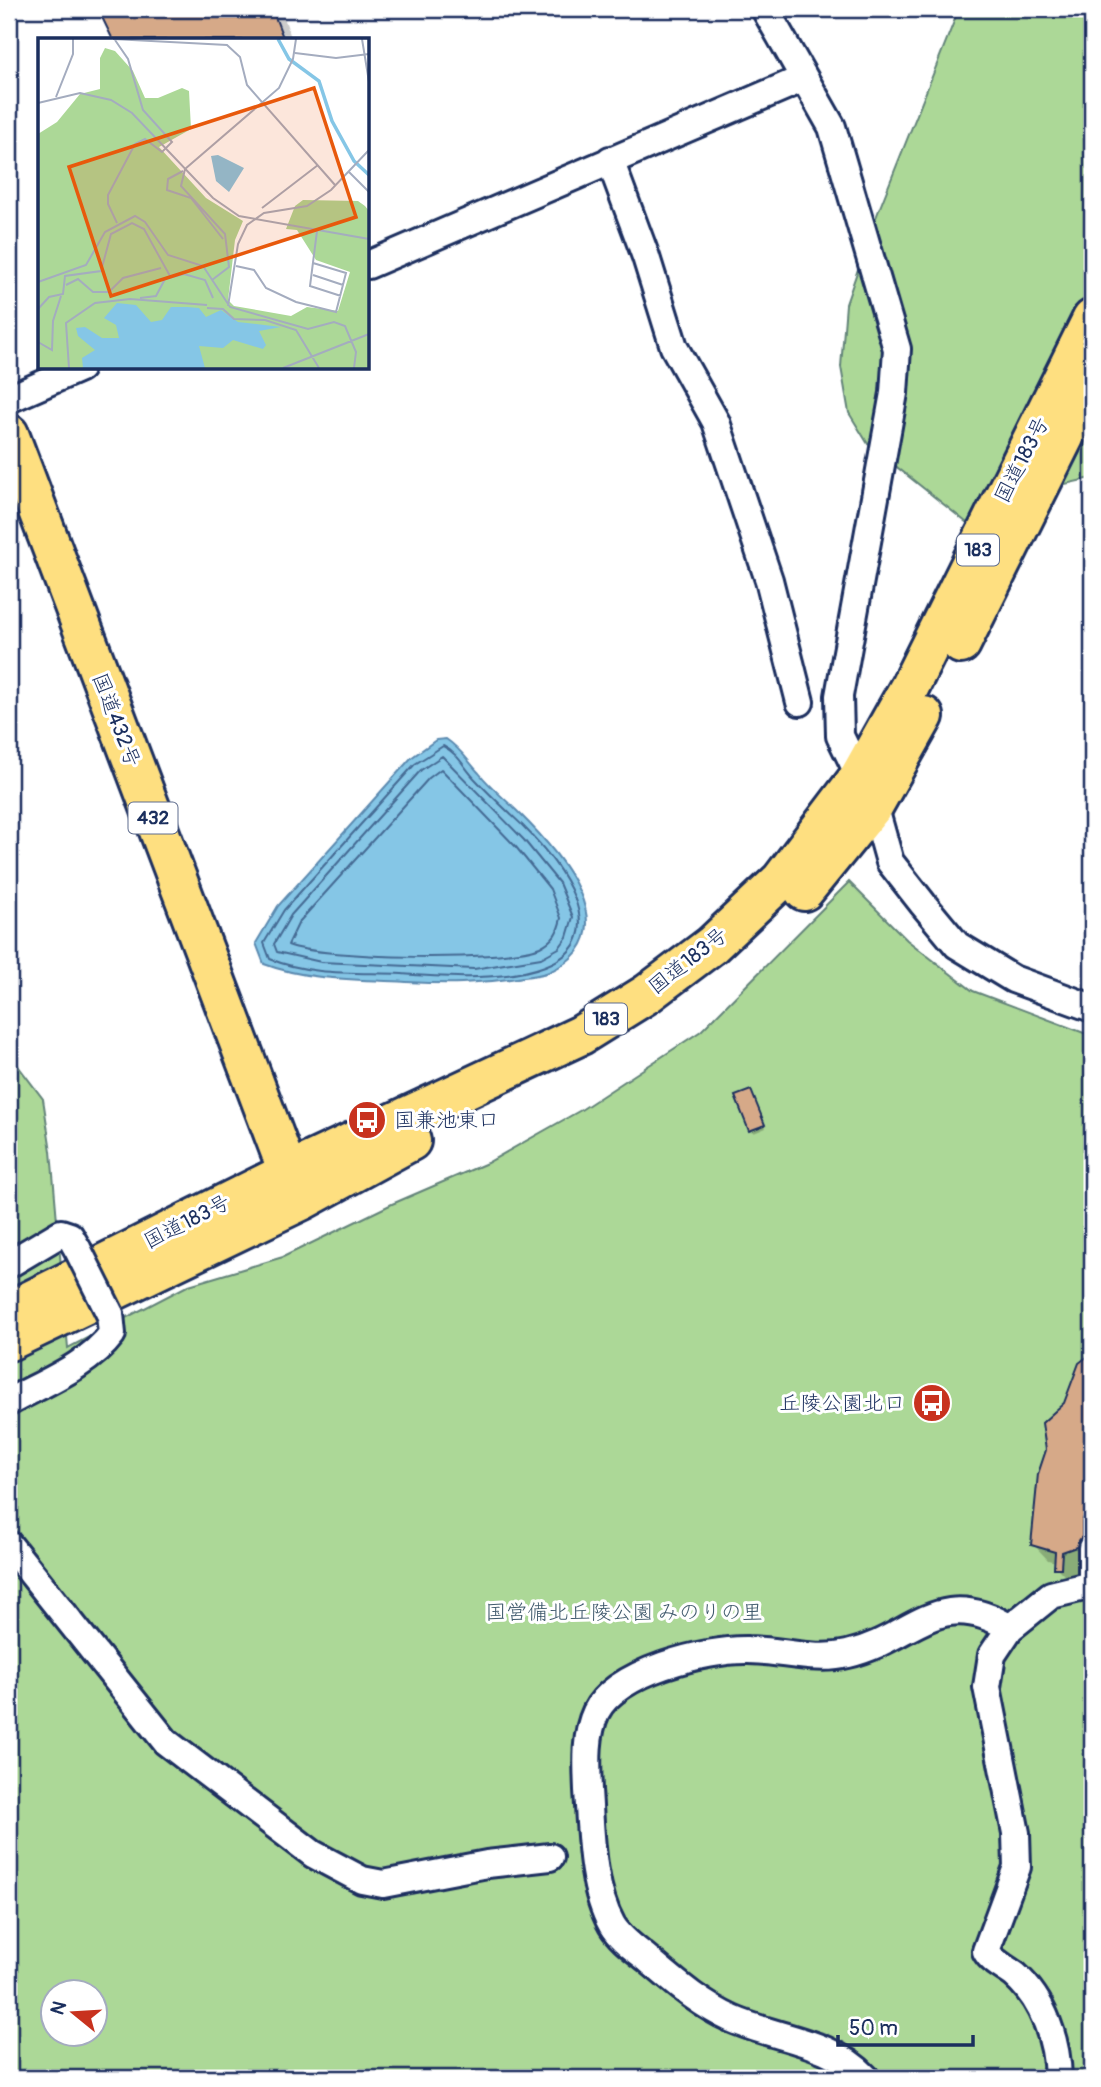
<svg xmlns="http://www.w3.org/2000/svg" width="1101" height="2087" font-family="Pangolin,'Klee One',sans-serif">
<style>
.green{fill:#acd897;stroke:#64847a;stroke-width:2;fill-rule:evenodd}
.water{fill:#85c6e6;stroke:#5b8ab0;stroke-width:2}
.shadow{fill:#0003}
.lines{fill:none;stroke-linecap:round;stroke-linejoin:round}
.shore{stroke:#456b94;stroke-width:2}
.building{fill:#d6a988;stroke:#1b2f5e;stroke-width:2}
.minor-casing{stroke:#1b2f5e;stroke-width:32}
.highway-casing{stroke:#1b2f5e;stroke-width:44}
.minor{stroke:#fff;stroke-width:26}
.highway{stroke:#fedf80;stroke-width:38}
.minor-bridge-casing{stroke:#1b2f5e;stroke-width:32;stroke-linecap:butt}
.minor-bridge{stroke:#fff;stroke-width:26}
.labels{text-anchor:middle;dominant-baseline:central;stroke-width:6;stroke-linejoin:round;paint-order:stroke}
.shield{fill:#fff;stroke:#5f6d8e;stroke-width:2}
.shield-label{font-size:19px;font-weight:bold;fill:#1b2f5e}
.street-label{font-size:21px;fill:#1b2f5e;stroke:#fff}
.poi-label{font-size:21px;fill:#1b2f5e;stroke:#fff;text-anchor:start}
.park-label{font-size:21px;fill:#3f596c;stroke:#fff}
.inset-river{fill:none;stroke:#85c6e6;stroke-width:3.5}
.inset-road{fill:none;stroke:#a4acbf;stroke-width:2}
.view{fill:#e8590c;fill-opacity:0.15;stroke:#e8590c;stroke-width:3.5}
.inset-edge{fill:none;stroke:#1b2f5e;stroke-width:3.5}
</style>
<rect width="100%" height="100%" fill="#fff"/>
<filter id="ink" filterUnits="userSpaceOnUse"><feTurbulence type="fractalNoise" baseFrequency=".0143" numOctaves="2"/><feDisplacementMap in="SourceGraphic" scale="14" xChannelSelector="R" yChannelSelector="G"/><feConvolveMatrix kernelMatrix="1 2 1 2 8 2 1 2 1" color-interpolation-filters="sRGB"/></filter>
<g filter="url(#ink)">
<!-- green -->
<path class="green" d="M959,9H1092V478L1056,486L1021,566L868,444L849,413L841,367L846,304L875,220Z
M849,882L907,940L973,991L1092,1036V2078H9V1054L43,1099L51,1151L68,1348L189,1285L283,1257L392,1204L487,1163L581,1110L701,1031ZM52,1993H94V2035H52Z"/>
<!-- water -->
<path class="water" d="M446,739C461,749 467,760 479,773C490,787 504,798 517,811C557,850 633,934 549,972C540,976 527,976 517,978C478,984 446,984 406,982C358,979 309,981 264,964L256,943L278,906L411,758L436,740Z"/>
<!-- shadow -->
<path class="shadow" d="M100,9H281L292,40H114Z
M751,1092L766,1128L754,1133L751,1130Z
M1092,1352V1561L1077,1567L1076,1583L1071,1582L1056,1567V1562L1048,1560L1033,1544L1066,1404L1080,1364Z"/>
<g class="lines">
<!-- shore -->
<path class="shore" d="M443,746C459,754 464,768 476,780C491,796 506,810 522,825C556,859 620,938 545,966C503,982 445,977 402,974C358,972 311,976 270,959L264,943L284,910L415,764Z
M442,756L524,840L559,883L573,917L567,937L559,948L541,958L474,969L321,962L277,952L274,944L291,915L421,770Z
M441,769L516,847L550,889L561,918C558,932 554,940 540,947C506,962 323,959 288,945L299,922L429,778Z"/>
</g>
<!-- building -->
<path class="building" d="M98,9H272L284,40H113Z
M751,1090L765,1125L749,1131L735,1096Z
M1092,1353V1475L1089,1474L1087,1480L1092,1498L1082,1522V1545L1062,1552L1061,1568H1054L1055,1552L1031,1545L1038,1474L1046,1450L1042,1423L1064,1403L1079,1363Z"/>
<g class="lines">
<defs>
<path id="minor" d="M765,9L832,127L897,349L894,393L839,696L840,736L874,805L890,862L923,904L957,945L1013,979L1092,1008
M610,160L646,257L674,347L716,422L769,580L800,702
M368,265L802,79
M9,399L80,368
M9,1264L61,1233L70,1236L78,1250
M9,1402C43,1383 88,1366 112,1334L110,1314
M9,1545L166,1742L313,1854L362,1880L383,1884L487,1864L550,1857
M1092,1548V1587
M1010,1628L992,1655L987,1687L1016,1833L1017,1867L986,1951C991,1961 1006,1968 1015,1975C1044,2001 1057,2041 1058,2078
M866,2078C830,2040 777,2039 732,2019C701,2005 676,1983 650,1961C637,1950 621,1940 612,1925C591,1887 591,1833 588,1790C587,1765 585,1735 596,1712C615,1672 706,1649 748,1650C781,1650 815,1662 848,1654C913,1639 938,1584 1010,1628L1051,1595L1092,1585"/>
<path id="highway" d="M9,434L288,1172L300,1195
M961,644L1092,381
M804,891L874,805L924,716
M9,1311L288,1172L581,1035L647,994L712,945L781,880L859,777L910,686L1092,319
M9,1341L303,1200L411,1141"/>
</defs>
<!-- minor casing -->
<use href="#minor" class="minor-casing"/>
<!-- highway casing -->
<use href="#highway" class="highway-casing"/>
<!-- minor -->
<use href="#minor" class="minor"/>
<!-- highway -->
<use href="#highway" class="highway"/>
<defs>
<path id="minor-bridge" d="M78,1250L110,1314"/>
</defs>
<!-- minor-bridge casing -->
<use href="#minor-bridge" class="minor-bridge-casing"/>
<!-- minor-bridge -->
<use href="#minor-bridge" class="minor-bridge"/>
</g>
</g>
<!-- icons -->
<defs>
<symbol id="bus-disc" viewBox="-11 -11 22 22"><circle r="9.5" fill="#c8321e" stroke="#fff"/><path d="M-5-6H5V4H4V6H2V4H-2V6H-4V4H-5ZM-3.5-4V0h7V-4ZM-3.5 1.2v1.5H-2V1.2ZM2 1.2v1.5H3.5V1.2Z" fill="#fff"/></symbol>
</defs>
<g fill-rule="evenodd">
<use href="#bus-disc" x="345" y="1098" width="44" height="44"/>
<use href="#bus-disc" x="910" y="1381" width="44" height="44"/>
</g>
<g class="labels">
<!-- shield labels -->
<g class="shield">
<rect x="957" y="534.5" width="42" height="31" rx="5"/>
<rect x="128.5" y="802.5" width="49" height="31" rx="5"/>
<rect x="585" y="1003.5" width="42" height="31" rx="5"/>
</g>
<g class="shield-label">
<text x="978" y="550">183</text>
<text x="153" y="818">432</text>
<text x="606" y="1019">183</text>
</g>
<!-- street labels -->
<g class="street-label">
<text transform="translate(1022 460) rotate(-63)">国道183号</text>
<text transform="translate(116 720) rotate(69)">国道432号</text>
<text transform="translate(688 961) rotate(-38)">国道183号</text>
<text transform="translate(187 1222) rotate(-27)">国道183号</text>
</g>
<!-- poi labels -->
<g class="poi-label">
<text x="394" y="1120">国兼池東口</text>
<text x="905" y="1403" text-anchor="end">丘陵公園北口</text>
</g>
<!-- park labels -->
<g class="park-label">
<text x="624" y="1612">国営備北丘陵公園 みのりの里</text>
</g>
</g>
<!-- overview -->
<g transform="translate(38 38)">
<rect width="331" height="331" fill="#fff"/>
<path d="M67,10L77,13L95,33L107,60H120L144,50L151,53L153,91L121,109L168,160L205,183L197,202L190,262L196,268L253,278L269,269L300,273L312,234L278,222L259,192L248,191L257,168L265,162L320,163L327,168L331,173V330H0V96L19,84L42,56L62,51V20Z" fill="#acd897"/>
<path d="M180,117L206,130L191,154L178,143L173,118ZM79,265L98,267L113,284L124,282L133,269H149L161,270L168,279L183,272L200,284L243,289L221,293L228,307L225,311L195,302L185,310L161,308L167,330H45L44,320L57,312L40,298L38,290L47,289L64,300H81L78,287L66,280Z" fill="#85c6e6"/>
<path class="inset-river" d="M240,1L251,21L281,43L294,83L316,123L331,137"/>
<path class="inset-road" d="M75,1L189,7L202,19L209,47L297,147M324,1L331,44M77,2L90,21L105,72L134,104L124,114L107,101L97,106L70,157V166L79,185M257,15L298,20L331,16M18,59L35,16V1M0,65L42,55L73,62L94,75L175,160L201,178L331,201M147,131L143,148L187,196L191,229L174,242M147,131L241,50L255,21L258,1M145,133L130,141L129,152L153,160L185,201M310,133L331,154M224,170L280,127M279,193L272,248L303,258M198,228L216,232L228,250L258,264L298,274L308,235L275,225M275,237L305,247M0,244L48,227L67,194L97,178L107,184L130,217L165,228L192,269L270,291L296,284L307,288L318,314L316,330M28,247L40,241L55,254H71L85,240L123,230M102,260L118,258L127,241L146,236L167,242L175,260M190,268L200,206L209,187L226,175L269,168L293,152L331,112M169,270L185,271L196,281L227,282L258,292L281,330M0,271L11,259L25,256L27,238L63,233L73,196L94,185L106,191L132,238M0,304L14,312L15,283L23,258M31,330L28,285L57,265L92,261L169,267M245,330L331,296"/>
<path class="view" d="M276,50L318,179L73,258L31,129Z"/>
<rect width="331" height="331" class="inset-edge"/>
</g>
<!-- margin -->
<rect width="1101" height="2087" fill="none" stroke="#fff" stroke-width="35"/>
<rect x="18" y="18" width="1066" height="2052" fill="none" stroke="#1b2f5e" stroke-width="2.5" filter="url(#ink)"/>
<!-- north arrow -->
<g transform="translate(74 2013) rotate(288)"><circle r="33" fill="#ffffff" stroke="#a4acbf" stroke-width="2"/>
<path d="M0-5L12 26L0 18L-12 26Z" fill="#c8321e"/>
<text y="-10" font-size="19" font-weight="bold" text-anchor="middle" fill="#1b2f5e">N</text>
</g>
<!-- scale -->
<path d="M838 2035v10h135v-10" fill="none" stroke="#1b2f5e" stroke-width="3.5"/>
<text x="849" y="2035" font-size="21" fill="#1b2f5e" stroke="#ffffff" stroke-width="5" paint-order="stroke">50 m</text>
</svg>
